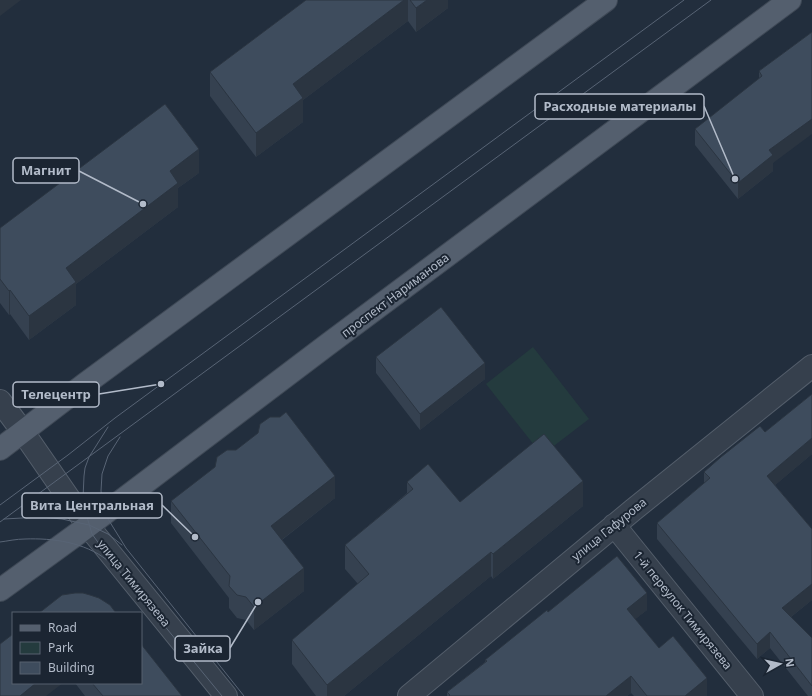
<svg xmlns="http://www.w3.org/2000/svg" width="812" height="696" font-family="'Noto Sans',sans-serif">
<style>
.green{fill:#243b3e}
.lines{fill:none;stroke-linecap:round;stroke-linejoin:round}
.minor-casing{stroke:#545e6b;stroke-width:24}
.tertiary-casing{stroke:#545e6b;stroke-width:24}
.primary-casing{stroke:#3f4956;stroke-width:24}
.minor{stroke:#36404d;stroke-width:22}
.tertiary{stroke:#36404d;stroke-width:22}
.primary{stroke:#545f6e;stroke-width:22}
.tram{stroke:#586475;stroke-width:1}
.wall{fill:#354150}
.shaded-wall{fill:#2b3541}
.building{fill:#3e4c5d;stroke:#2b3541}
.labels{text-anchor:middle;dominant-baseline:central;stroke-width:4;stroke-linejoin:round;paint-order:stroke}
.street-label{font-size:12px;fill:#b2bbc9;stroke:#1b2532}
.leader{fill:none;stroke:#b2bbc9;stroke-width:1.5}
.callout-dot{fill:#b2bbc9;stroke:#1b2532;stroke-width:1.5}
.callout{fill:#1b2532;stroke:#b2bbc9;stroke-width:1.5}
.callout-label{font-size:13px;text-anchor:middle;font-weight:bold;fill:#b2bbc9}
</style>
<rect width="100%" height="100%" fill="#222e3d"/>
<!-- green -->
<path class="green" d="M533,347L589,419L542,455L486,384Z"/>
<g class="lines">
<defs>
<path id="minor" d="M0,401L23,432L88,526
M614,525L752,696
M409,696L633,510L812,366"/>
<path id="tertiary" d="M88,526L226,696"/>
<path id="primary" d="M0,449L85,384L606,0
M0,590L88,526L327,345L790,0"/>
</defs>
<!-- minor casing -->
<use href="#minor" class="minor-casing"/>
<!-- tertiary casing -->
<use href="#tertiary" class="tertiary-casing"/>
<!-- primary casing -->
<use href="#primary" class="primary-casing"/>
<!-- minor -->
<use href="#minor" class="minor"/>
<!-- tertiary -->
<use href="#tertiary" class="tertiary"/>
<!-- primary -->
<use href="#primary" class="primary"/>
<!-- tram -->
<path class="tram" d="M108,427L89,457L85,468L84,476L83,498L85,510L92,534L113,563L222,696
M120,437L108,456L102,474L101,491L104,509L108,519L126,548L244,696
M0,505L68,455L115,418L684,0
M4,519L41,517L62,519L89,525L108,534L122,545
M0,522L711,0
M0,542C8,541 16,539 25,539C53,538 84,542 107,560"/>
</g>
<!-- wall -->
<path class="wall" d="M306,0H448V8L416,32L408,21L303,100V122L256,157L210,96V72Z
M812,32L773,163V171L738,199L695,145V129L759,79V71Z
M199,173L178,188V207L76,284V305L29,340L10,314L9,315L0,303V228Z
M376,357L485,379L420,430L376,373Z
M812,394V455V454L775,485L812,529V600L791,617L812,638V696H808L770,648L757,659L657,539V523L704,483V472L765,432Z
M407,482L460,502L583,506L493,579L491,576L344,696H316L292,664V640L358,584L345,569V545L407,493Z
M335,498L282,540L304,591L254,630L246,620L237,618L229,608V598L171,523V501Z
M647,610L635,619L659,648L707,695L706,696H634L631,693L627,696H447V692L485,662V660L548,612Z
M75,683H141L182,696H85Z"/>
<!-- shaded-wall -->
<path class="shaded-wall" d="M0,0H21L0,16Z
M404,0H408V21L303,100V122L256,157V133L293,84Z
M427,0H448V8L416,32V8Z
M812,119V134L773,163V171L738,199V183L769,150Z
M199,149V173L178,188V207L76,284V305L29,340V316L66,268L170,171Z
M10,290V314L9,315V291Z
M485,363V379L420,430V414Z
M812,438V454L767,492V476Z
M335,476V498L271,548V526Z
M583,481V506L493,579V554Z
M491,552V576L344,696H327V685Z
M304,568V591L254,630V607Z
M812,584V600L782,624V608Z
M647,593V610L627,626V609Z
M770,632V648L757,659V644Z
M631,676V693L627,696H606Z
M707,678V695L706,696H685Z
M36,683H63L46,696H20Z"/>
<!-- building -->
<path class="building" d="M306,0H404L293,84L303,98L256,133L210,72Z
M410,0H427L416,8Z
M812,32V119L769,150L773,155L738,183L695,129L762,76L759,71Z
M165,104L199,149L170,171L178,183L66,268L76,282L29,316L10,290L9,291L0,279V228Z
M441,307L485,363L420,414L376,357Z
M812,394V439V438L767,476L812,529V584L782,608L812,638V686L770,632L757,644L657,523L710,478L704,472L721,457L760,426L765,432Z
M286,412L335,476L271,526L304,568L254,607L246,597L237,595L229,586L230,576L171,501L215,467L217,457L227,450H236L258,433L260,424L270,417H280Z
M544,434L583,481L493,554L491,552L327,685L292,640L369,574L345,545L413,489L407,482L428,464L460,502Z
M617,556L647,593L627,609L659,648L673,636L707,678L685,696H647L631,676L606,696H449L450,695L447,692L487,661L485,660L547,610L548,612Z
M75,593H83L90,595L99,598L110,605L116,613H39L62,595Z
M13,634V683H36L20,696H0V644Z
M141,644L182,696H103L92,683H141Z"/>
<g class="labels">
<!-- street labels -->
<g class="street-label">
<text transform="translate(395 295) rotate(-37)">проспект Нариманова</text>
<text transform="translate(609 529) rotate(-39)">улица Гафурова</text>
<text transform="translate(134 583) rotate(51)">улица Тимирязева</text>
<text transform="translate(683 610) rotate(51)">1-й переулок Тимирязева</text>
</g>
</g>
<!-- callouts -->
<path class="leader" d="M735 179L704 106M143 204L79 171M161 384L99 394M195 537L162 505M258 602L230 648"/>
<g class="callout-dot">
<circle cx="735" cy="179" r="4"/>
<circle cx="143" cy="204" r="4"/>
<circle cx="161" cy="384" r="4"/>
<circle cx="195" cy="537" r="4"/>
<circle cx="258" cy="602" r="4"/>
</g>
<g class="callout">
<rect x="535" y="94" width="169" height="25" rx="4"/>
<rect x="13" y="158" width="66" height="25" rx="4"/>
<rect x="13" y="382" width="86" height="25" rx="4"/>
<rect x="22" y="493" width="140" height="25" rx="4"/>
<rect x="175" y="636" width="55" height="25" rx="4"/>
</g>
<g class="callout-label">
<text x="620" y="111">Расходные материалы</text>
<text x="46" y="175">Магнит</text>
<text x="56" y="399">Телецентр</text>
<text x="92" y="510">Вита Центральная</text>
<text x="203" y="653">Зайка</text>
</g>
<!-- legend -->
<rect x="12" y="612" width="130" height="72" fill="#1b2532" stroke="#57616e"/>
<rect x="20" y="625" width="20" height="6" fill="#545f6e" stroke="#57616e"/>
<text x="48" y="632" font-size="12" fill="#b2bbc9">Road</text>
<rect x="20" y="642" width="20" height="12" fill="#243b3e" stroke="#57616e"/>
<text x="48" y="652" font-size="12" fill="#b2bbc9">Park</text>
<rect x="20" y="662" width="20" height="12" fill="#3e4c5d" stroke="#57616e"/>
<text x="48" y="672" font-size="12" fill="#b2bbc9">Building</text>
<!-- north arrow -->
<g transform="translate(780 664) rotate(82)" stroke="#1b2532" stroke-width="3" paint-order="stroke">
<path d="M0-3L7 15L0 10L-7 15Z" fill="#b2bbc9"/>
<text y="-6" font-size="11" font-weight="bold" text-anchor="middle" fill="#b2bbc9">N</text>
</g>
</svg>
